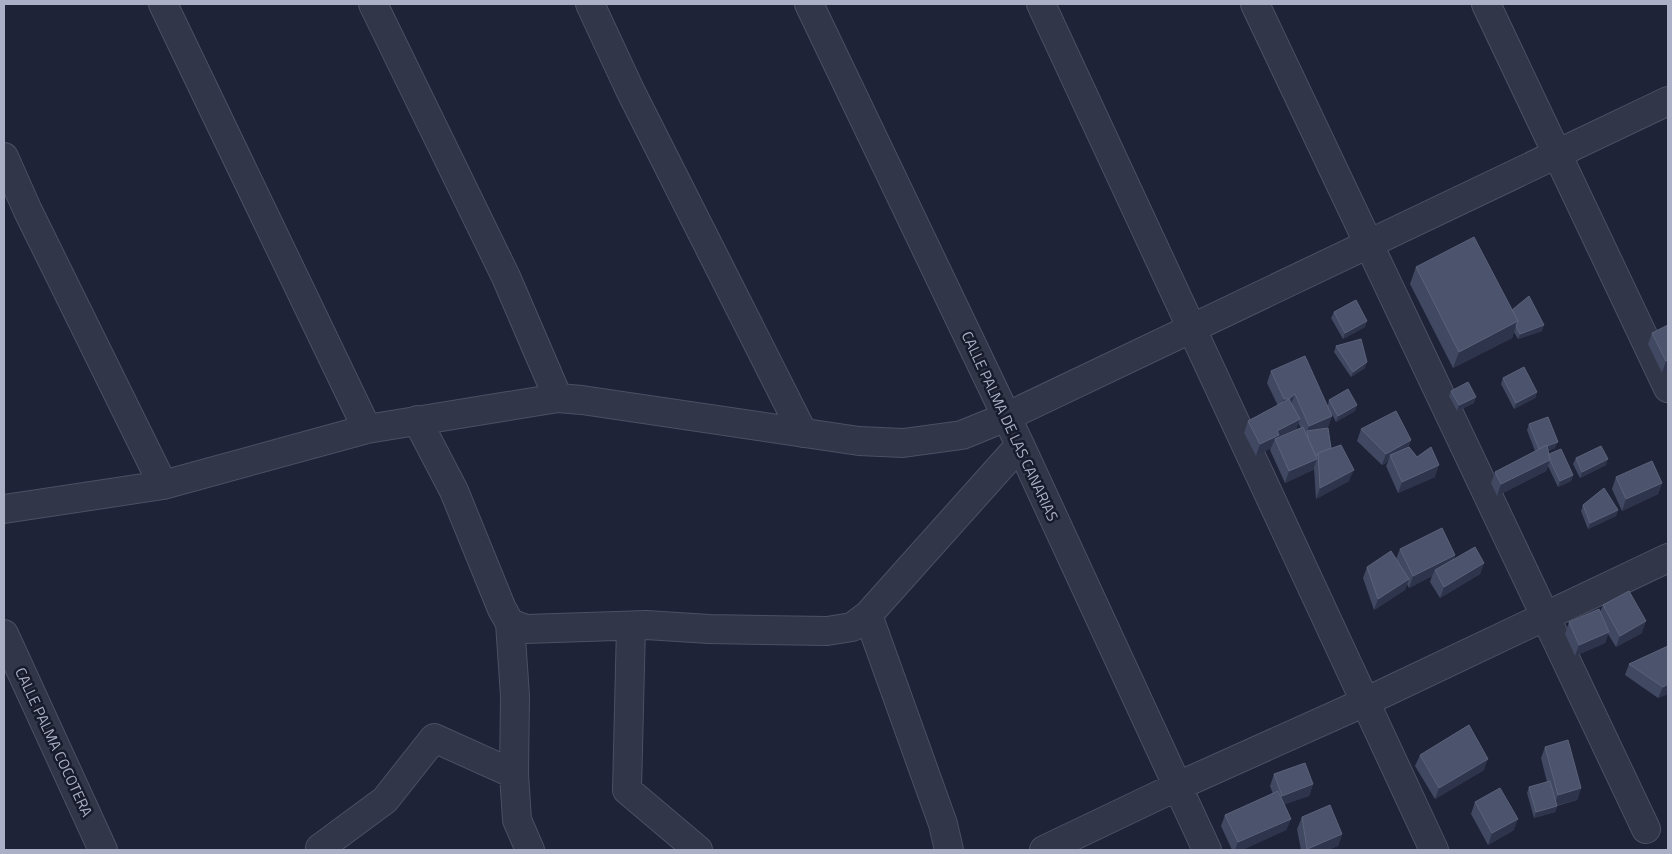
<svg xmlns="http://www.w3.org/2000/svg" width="1672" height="854" font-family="'Titillium Web',sans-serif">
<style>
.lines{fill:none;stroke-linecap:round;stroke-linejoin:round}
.minor-casing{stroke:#4c5064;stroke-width:30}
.minor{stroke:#313648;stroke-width:28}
.wall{fill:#414861;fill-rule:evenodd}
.shaded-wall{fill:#2e344c}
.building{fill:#4c536c;stroke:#5b627a}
.labels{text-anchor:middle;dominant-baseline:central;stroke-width:5;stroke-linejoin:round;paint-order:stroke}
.street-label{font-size:15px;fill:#abb0c6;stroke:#171b2c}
</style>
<rect width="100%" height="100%" fill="#1e2338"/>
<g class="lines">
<defs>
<path id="minor" d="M163,4L367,429
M373,4L506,277L558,398
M590,4L630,90L803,433
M809,4L1020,445L1207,850
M1041,4L1434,850
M1255,4L1646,829
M1486,4L1668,388
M4,157L28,211L163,485
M417,420L454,491L502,609L510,623L526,629L646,625L709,629L827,631L852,627L868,615L1020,445
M4,509L163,485L367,429L558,398L582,400L859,441L903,443L962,435L1006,417L1668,101
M868,615L943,824L949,850
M510,623L515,696L514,774L517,820L530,850
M631,626L627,790L698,850
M4,634L103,850
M320,850V848L385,800L434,738L514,774
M1044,850L1178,786L1365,702L1668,558"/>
</defs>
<!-- minor casing -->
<use href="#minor" class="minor-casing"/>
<!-- minor -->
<use href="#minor" class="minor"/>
</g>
<!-- wall -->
<path class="wall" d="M1416,267L1512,310L1542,331L1518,339L1514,332L1512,338L1453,368L1410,284Z
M1334,312L1365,327L1343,339L1331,318Z
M1668,325V369L1662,373L1648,344L1652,333Z
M1336,346L1365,368L1351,377L1334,352Z
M1271,371L1328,405L1329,400L1357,405L1355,411L1336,422L1332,414V416L1328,427L1325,428L1331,448L1349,481L1316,499L1314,468L1313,470L1285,483L1270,450L1271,448L1256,456L1244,433L1248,421L1278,406L1267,383ZM1298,423L1301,428L1296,430Z
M1503,378L1537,392L1535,398L1514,409L1501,384Z
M1451,391L1474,403L1457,411L1449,396Z
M1529,424L1555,448L1548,451L1549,454L1573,475L1571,481L1558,487L1548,466L1546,471L1497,496L1491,483L1495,472L1535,451L1527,430Z
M1361,429L1409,447L1417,457L1435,477L1398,493L1386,466L1388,462L1382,465L1357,441Z
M1576,458L1606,465L1580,478L1573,464Z
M1616,477L1662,483L1658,494L1622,511L1612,489Z
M1583,505L1618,510L1616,516L1588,529L1581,511Z
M1400,549L1455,555L1454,559L1484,563L1480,574L1440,598L1430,582L1432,576L1409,588L1407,584L1405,590L1374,610L1363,578L1367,567L1396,559Z
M1603,605L1642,633L1616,647L1608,634L1605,643L1575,656L1565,634L1569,622L1600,612Z
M1668,646V694L1658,698L1625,675L1629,664Z
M1545,747L1581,788L1577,800L1557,806L1555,812L1534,818L1527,793L1529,787L1547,782L1541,758Z
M1420,755L1484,770L1435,799L1415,766Z
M1274,774L1313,784L1309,796L1284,804L1291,819L1286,830L1242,850H1232L1221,826L1225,815L1273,794L1270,786Z
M1475,802L1514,830L1488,845L1471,814Z
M1302,817L1342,834L1338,846L1327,850H1301L1297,829Z"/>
<!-- shaded-wall -->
<path class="shaded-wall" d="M1367,321L1365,327L1343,339L1345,333Z
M1518,321L1512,338L1453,368L1459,352Z
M1544,325L1542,331L1518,339L1520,334Z
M1668,360V369L1662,373L1666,361Z
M1367,362L1365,368L1351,377L1353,372Z
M1537,392L1535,398L1514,409L1516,403Z
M1295,394L1291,405L1289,399Z
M1476,397L1474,403L1457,411L1459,405Z
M1284,399H1289L1280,410Z
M1357,405L1355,411L1336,422L1338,416Z
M1332,416L1328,427L1307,436V431L1305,437L1309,426Z
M1300,419L1296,430L1275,439L1271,448L1256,456L1260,444L1277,431Z
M1411,440L1407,452L1390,455L1388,462L1382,465L1386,454Z
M1558,442L1555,448L1537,455L1539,449Z
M1317,456L1316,460L1317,459L1313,470L1285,483L1289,471L1309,462Z
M1608,459L1606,465L1580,478L1582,472Z
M1550,460L1546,471L1497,496L1501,484Z
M1439,465L1435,477L1398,493L1402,482Z
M1354,470L1349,481L1316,499L1320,488Z
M1573,475L1571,481L1558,487L1560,481Z
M1662,483L1658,494L1622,511L1626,499Z
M1618,510L1616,516L1588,529L1590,523Z
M1455,555L1451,567L1435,570L1432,576L1409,588L1413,576Z
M1484,563L1480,574L1440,598L1444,587Z
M1409,579L1405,590L1374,610L1378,599Z
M1646,621L1642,633L1616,647L1620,636Z
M1609,632L1605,643L1575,656L1579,645Z
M1668,684V694L1658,698L1663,687Z
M1488,759L1484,770L1435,799L1439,788Z
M1313,784L1309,796L1278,807L1282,796Z
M1581,788L1577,800L1554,806L1558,795Z
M1557,806L1555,812L1534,818L1536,812Z
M1291,819L1286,830L1242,850H1235L1238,842Z
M1518,819L1514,830L1488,845L1492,833Z
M1342,834L1338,846L1327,850H1307Z"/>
<!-- building -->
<path class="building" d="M1474,237L1518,321L1459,352L1416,267Z
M1529,296L1544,325L1520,334L1516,326L1518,321L1512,310Z
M1356,300L1367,321L1345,333L1334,312Z
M1668,325V360L1666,361L1652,333Z
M1361,339L1367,362L1353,372L1336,346Z
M1305,356L1332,416L1309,426L1295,394L1289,399L1300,419L1277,431L1279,435L1260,444L1248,421L1289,399H1284L1271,371Z
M1524,367L1537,392L1516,403L1503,378Z
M1468,382L1476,397L1459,405L1451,391Z
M1348,389L1357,405L1338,416L1329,400Z
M1396,411L1411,440L1386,454L1361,429Z
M1548,417L1558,442L1547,446V445L1539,449L1529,424Z
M1303,427L1317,459L1289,471L1275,439Z
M1328,428L1331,448L1318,453L1317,456H1316L1308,438L1307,431Z
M1341,445L1354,470L1320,488L1318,453Z
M1547,445L1550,460L1501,484L1495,472Z
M1601,446L1608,459L1582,472L1576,458Z
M1409,447L1417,457L1431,447L1439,465L1402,482L1390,455Z
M1561,449L1573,475L1560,481L1550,460L1549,454Z
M1652,461L1662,483L1626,499L1616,477Z
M1604,488L1618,510L1590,523L1583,505Z
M1442,528L1455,555L1413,576L1400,549Z
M1475,547L1484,563L1444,587L1435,570Z
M1391,551L1409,579L1378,599L1367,567Z
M1629,591L1646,621L1620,636L1603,605Z
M1599,609L1609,632L1579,645L1569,622Z
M1668,646V684L1663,687L1629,664Z
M1469,725L1488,759L1439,788L1420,755Z
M1568,740L1581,788L1558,795L1545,747Z
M1305,763L1313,784L1282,796L1274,774Z
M1550,781L1557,806L1536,812L1529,787Z
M1500,788L1518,819L1492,833L1475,802Z
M1278,791L1291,819L1238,842L1225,815Z
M1330,805L1342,834L1307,849L1302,817Z"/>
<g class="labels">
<!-- street labels -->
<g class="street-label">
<text transform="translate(1010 426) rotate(65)">CALLE PALMA DE LAS CANARIAS</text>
<text transform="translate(54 742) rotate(65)">CALLE PALMA COCOTERA</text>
</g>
</g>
<!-- border -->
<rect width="1672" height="854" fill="none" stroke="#abb0c6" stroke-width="10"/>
</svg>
